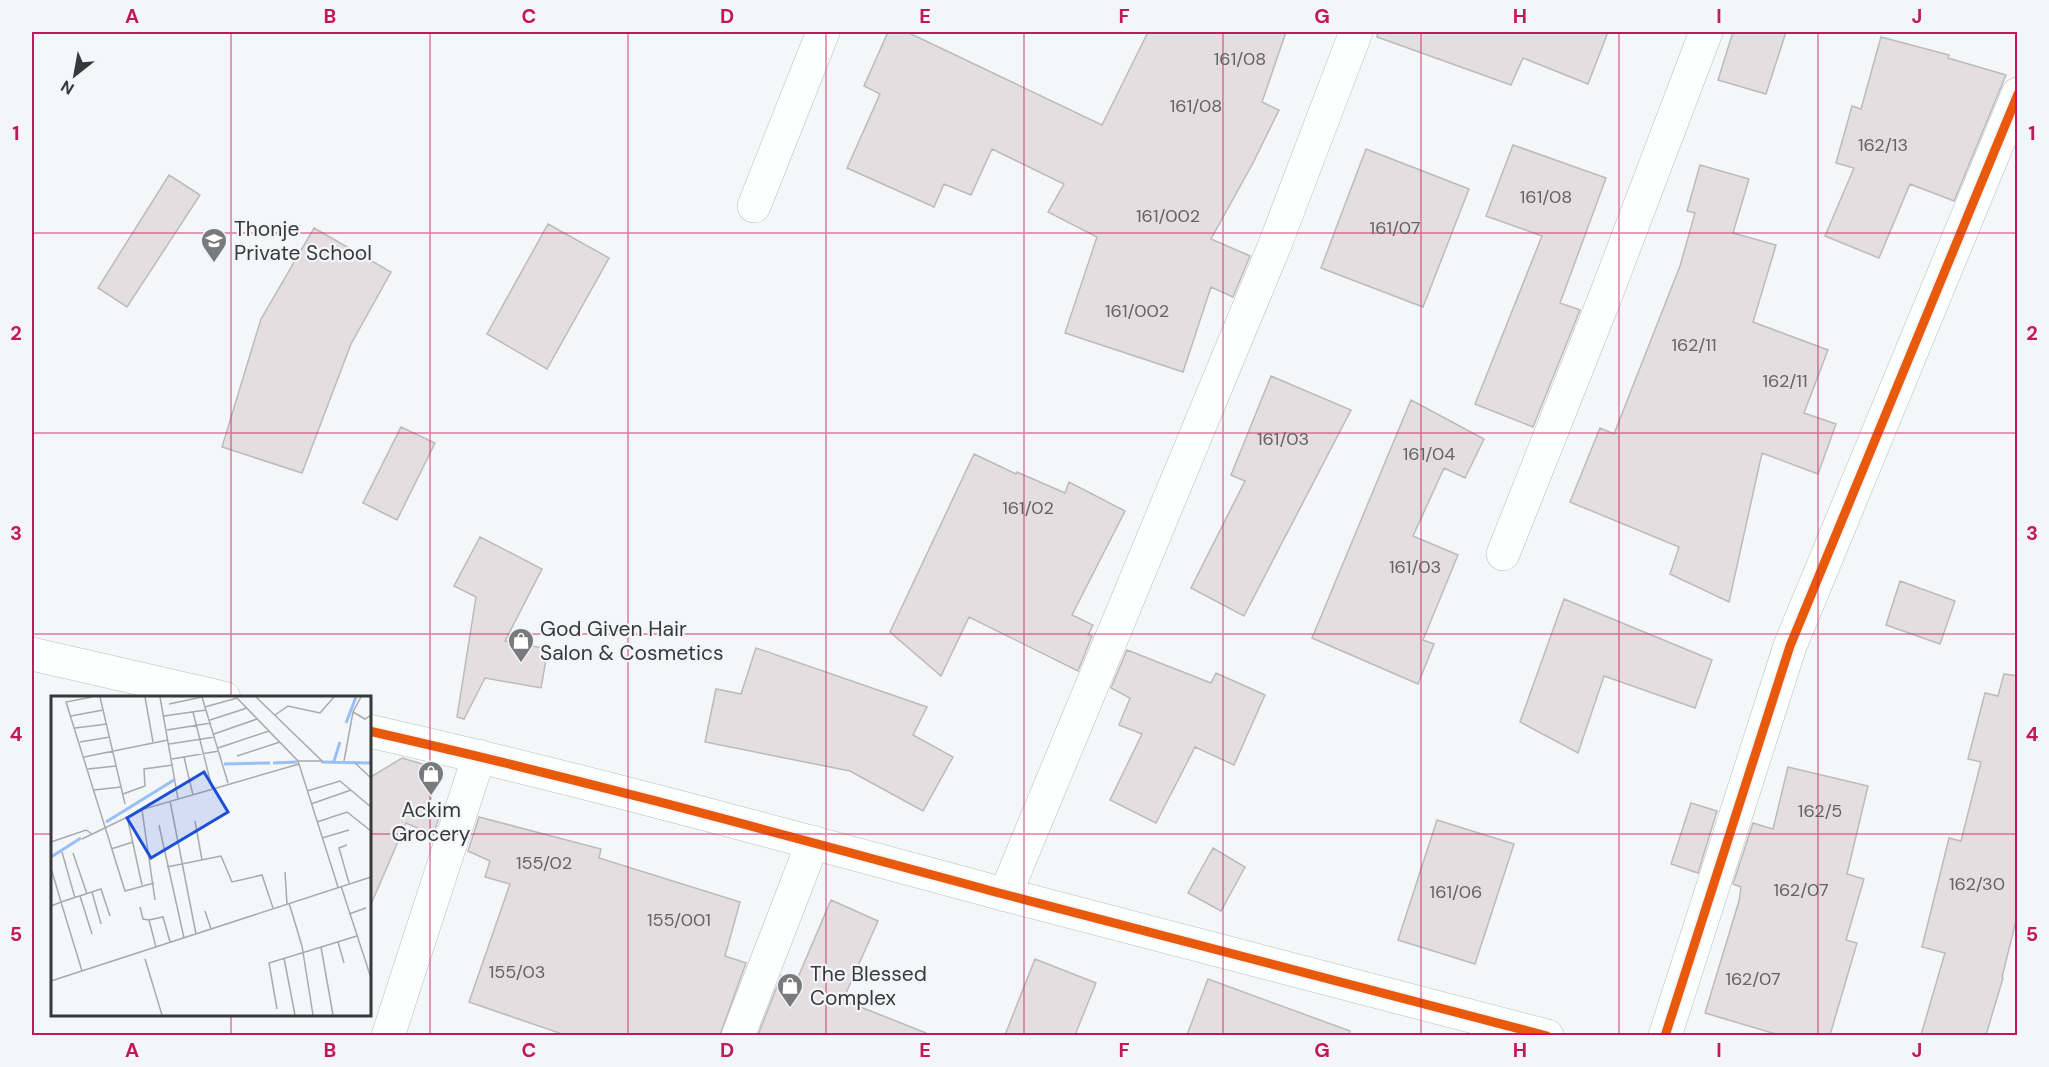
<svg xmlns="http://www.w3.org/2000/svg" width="2049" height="1067" font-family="'DM Sans',sans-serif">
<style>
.building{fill:#e5dee1;stroke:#bbbbbc;stroke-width:1.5}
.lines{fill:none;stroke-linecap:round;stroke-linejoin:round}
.minor-casing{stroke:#babbbc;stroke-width:34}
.minor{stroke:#fdfefe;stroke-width:33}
.cycleway-casing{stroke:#f3f5f9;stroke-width:13}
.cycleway{stroke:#e8590c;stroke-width:9}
.grid{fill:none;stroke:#c2185b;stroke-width:1.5;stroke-opacity:0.55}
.labels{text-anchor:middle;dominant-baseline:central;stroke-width:4.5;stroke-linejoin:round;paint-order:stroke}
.number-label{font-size:18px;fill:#646365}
.poi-label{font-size:21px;fill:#373839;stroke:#f3f5f9;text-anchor:start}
.inset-river{fill:none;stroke:#96c0f6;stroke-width:3}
.inset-road{fill:none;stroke:#a8aaac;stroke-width:1.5}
.view{fill:#1d4ed8;fill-opacity:0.15;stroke:#1d4ed8;stroke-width:3}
.inset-edge{fill:none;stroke:#373839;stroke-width:3}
.neatline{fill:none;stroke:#c2185b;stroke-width:2}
.grid-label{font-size:20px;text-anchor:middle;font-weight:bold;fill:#c2185b}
</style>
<rect width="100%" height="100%" fill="#f4f6f8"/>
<!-- building -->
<path class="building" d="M888,32H907L1102,125L1148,32H1286L1262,102L1279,110L1253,163L1211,239L1250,256L1233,297L1211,287L1183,372L1065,333L1097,237L1048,212L1064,184L992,149L971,195L944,184L934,207L847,168L880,94L864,86Z
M1378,32H1608L1588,84L1523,58L1511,85L1377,37Z
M1733,32H1786L1766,94L1718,80Z
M1881,37L1949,55L1948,58L2006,75L1954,201L1910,184L1879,258L1825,236L1854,168L1836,163L1852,106L1861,109Z
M1513,145L1606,178L1560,303L1580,310L1533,427L1475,404L1542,236L1486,216Z
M1366,149L1469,189L1423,307L1321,268Z
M1700,165L1749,179L1733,233L1776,245L1753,322L1828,350L1804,413L1836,424L1818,474L1762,453L1729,602L1670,574L1679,547L1570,502L1600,428L1614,434L1680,266L1695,213L1687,211Z
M169,175L200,195L127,307L98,288Z
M548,224L609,258L547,369L487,334Z
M314,228L391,272L351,344L302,473L222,447L261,319Z
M1271,376L1351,410L1244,616L1191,588L1245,481L1231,475Z
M1411,400L1484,439L1465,478L1444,468L1413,536L1458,555L1423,640L1434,644L1418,684L1312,638Z
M401,427L435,443L397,520L363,503Z
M974,454L1016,474L1017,472L1065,493L1069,482L1125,511L1072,615L1093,625L1088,635L1092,636L1078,671L969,617L941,676L890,632Z
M480,537L542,569L505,641L548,649L541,688L485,678L464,719L457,717L476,597L454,586Z
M1900,581L1955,601L1940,644L1886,625Z
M1564,599L1712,660L1695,708L1604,676L1578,753L1520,722Z
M756,648L927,707L913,735L953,757L923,811L850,771L705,742L716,689L741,694Z
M1127,650L1211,683L1216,673L1265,695L1234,765L1195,747L1156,823L1110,800L1142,734L1119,725L1130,698L1111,688Z
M2004,674L2018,676V913L2002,977L2003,978L1986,1035H1921L1945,953L1922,947L1949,838L1961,841L1981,762L1968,759L1985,693L1998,696Z
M402,758L439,769L429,805L442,809L433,835L406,823L369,909V778Z
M1788,767L1868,786L1847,874L1864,879L1846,940L1857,943L1830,1035H1779L1705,1013L1739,901L1741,887L1733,884L1753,823L1773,829Z
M1691,803L1717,811L1698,873L1671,864Z
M479,817L601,849L599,858L740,902L725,956L746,963L720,1035H565L469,1002L510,884L485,877L490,861L468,851Z
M1437,820L1514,844L1475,964L1398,940Z
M1213,848L1245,867L1221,911L1188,893Z
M831,900L878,921L843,1000L926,1033L925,1035H758L781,976L796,982Z
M1035,959L1096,983L1075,1035H1005Z
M1208,979L1350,1031L1349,1035H1187Z"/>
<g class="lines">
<defs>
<path id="minor" d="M754,206L823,32
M1503,554L1604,300L1706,32
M32,654L224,698
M369,731C582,779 792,837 1003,894C1184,943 1366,988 1547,1036
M1005,895L1274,247L1356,32
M388,1036L479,756
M738,1036L813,842
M1665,1036L1790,646L2018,94"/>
</defs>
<!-- minor casing -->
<use href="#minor" class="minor-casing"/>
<!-- minor -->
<use href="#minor" class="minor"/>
<defs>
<path id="cycleway" d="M369,731C582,779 792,837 1003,894C1184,943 1366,988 1547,1036
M1665,1036L1790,646L2018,94"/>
</defs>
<!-- cycleway casing -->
<use href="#cycleway" class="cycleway-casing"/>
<!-- cycleway -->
<use href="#cycleway" class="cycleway"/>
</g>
<!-- grid -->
<path class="grid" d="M231,32V698M430,32V1036M628,32V1036M826,32V1036M1024,32V1036M1223,32V1036M1421,32V1036M1619,32V1036M1818,32V1036M32,233H2018M32,433H2018M32,634H2018M32,834H52M369,834H2018M231,1014V1036"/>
<!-- icons -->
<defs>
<symbol id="school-pin" viewBox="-11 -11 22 30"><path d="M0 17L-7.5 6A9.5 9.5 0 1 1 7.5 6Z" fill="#797a7c" stroke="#f3f5f9"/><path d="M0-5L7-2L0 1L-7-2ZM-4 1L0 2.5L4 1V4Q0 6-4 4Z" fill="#fff"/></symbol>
<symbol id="shop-pin" viewBox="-11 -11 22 30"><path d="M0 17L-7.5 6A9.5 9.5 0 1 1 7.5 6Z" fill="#797a7c" stroke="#f3f5f9"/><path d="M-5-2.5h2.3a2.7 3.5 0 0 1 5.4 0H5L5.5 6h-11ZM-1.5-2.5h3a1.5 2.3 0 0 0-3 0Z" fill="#fff"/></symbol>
</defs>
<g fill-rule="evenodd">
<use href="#school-pin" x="199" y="226" width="30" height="40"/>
<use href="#shop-pin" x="506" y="626" width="30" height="40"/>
<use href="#shop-pin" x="416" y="759" width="30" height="40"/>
<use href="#shop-pin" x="775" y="971" width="30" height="40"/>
</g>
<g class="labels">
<!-- number labels -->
<g class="number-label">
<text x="1240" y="59">161/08</text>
<text x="1196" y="106">161/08</text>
<text x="1883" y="145">162/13</text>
<text x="1546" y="197">161/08</text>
<text x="1168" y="216">161/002</text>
<text x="1395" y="228">161/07</text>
<text x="1137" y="311">161/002</text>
<text x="1694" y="345">162/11</text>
<text x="1785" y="381">162/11</text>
<text x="1283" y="439">161/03</text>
<text x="1429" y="454">161/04</text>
<text x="1028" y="508">161/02</text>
<text x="1415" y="567">161/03</text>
<text x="1820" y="811">162/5</text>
<text x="544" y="863">155/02</text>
<text x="1977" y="884">162/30</text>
<text x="1801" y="890">162/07</text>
<text x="1456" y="892">161/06</text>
<text x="679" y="920">155/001</text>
<text x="517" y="972">155/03</text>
<text x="1753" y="979">162/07</text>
</g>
<!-- poi labels -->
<g class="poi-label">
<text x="234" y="229">Thonje<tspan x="234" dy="24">Private School</tspan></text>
<text x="540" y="629">God Given Hair<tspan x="540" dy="24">Salon &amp; Cosmetics</tspan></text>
<text x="431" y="810" text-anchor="middle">Ackim<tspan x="431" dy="24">Grocery</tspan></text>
<text x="810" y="974">The Blessed<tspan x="810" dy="24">Complex</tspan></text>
</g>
</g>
<!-- overview -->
<g transform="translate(51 696)">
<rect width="320" height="320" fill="#f4f6f8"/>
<path class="inset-river" d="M295,27L305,1M283,65L289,46M270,66L320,67M222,67L246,66M173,68L219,67M55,126L123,84M0,161L30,142"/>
<path class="inset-road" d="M41,1L15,6L74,195L103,187M49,1L74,108M94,1L102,46M109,1L127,103M151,1L177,87M185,1L247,65L287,191M205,1L271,65H247M310,1L302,16L314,23L320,19M118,8L151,1M154,11L186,2M142,16L161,92M224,19L237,10L269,17L283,1M20,20L52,14M113,20L155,14M159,24L196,12M24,32L56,28M116,34L160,27M163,38L206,23M29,46L59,41M118,48L164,41M167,52L218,35M186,60L229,46M33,61L117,44M133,61L142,99M121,63L168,55M293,65L302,16M304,67L320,82M37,73L65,70M43,94L70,91M256,95L289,85L320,111M72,98L94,90L93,73L122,69M119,105L145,238M260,108L300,94M91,114L104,204M76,120L91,189M144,125L151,164M266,126L296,116L320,135M108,129L133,242M271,142L298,134M31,143L93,113L248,68M0,146L35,134L41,138M296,149L288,152L298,187M60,153L82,146M11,156L24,202M22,157L36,198M116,171L170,160L181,186L211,179L222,212M0,172L10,206L50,193L59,220M234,176L236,208M290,190L320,282M41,196L50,228M29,200L41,238M238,207L251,250L262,319M0,210L10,206L31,275M89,211L92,223L98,224L105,251M154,215L160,233M298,218L315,212M98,224L112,221L119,246M287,246L293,267M270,251L282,319M233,262L244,319M94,263L111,319M0,285L320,181M226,313L218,267L306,240"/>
<path class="view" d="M153,76L177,116L100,162L76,122Z"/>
<rect width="320" height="320" class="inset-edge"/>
</g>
<!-- border -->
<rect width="2049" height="1067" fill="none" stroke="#f3f5f9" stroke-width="66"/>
<!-- north arrow -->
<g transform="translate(75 75) rotate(211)" stroke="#f3f5f9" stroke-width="4.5" paint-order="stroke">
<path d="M0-4.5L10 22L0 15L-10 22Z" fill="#373839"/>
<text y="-9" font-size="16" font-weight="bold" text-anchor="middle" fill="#373839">N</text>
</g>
<rect x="33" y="33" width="1983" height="1001" class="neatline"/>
<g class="grid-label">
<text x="132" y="23">A</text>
<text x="330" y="23">B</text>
<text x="529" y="23">C</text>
<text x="727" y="23">D</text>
<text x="925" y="23">E</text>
<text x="1124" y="23">F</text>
<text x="1322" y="23">G</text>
<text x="1520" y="23">H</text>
<text x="1719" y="23">I</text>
<text x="1917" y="23">J</text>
<text x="16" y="140">1</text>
<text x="2032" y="140">1</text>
<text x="16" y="340">2</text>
<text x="2032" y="340">2</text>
<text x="16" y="540">3</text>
<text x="2032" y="540">3</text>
<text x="16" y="741">4</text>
<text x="2032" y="741">4</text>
<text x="16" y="941">5</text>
<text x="2032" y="941">5</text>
<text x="132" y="1057">A</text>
<text x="330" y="1057">B</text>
<text x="529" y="1057">C</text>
<text x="727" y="1057">D</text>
<text x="925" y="1057">E</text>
<text x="1124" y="1057">F</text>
<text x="1322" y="1057">G</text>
<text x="1520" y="1057">H</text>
<text x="1719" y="1057">I</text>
<text x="1917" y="1057">J</text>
</g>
</svg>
